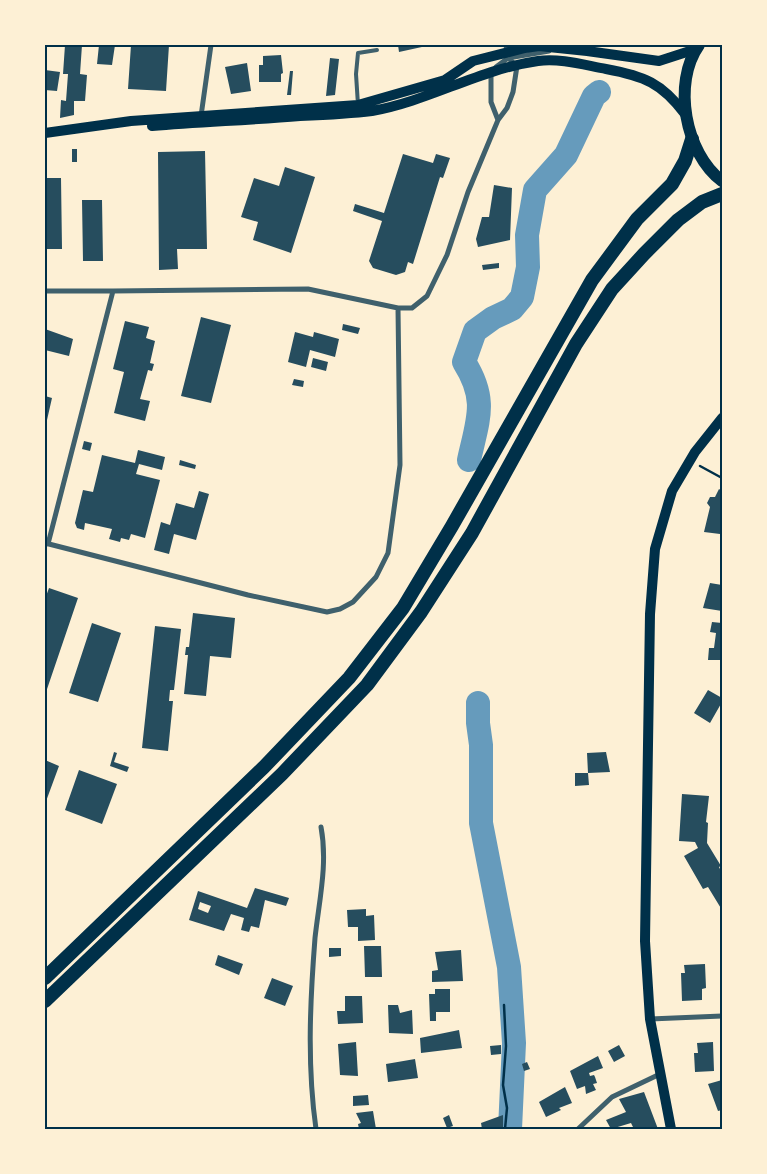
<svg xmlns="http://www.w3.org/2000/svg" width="767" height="1174" font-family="Manrope,sans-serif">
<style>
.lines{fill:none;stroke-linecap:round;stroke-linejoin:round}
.river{stroke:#669bbc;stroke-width:24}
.building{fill:#264d5e;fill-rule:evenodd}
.path{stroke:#003049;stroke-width:2.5}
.service{stroke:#3f606c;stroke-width:4}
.minor{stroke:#3f606c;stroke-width:5}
.secondary{stroke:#003049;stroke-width:10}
.primary{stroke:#003049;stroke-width:12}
.trunk{stroke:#003049;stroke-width:14}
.neatline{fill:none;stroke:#003049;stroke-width:2}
</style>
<rect width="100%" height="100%" fill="#fdf0d5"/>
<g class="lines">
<!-- river -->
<path class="river" d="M469,460C478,419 488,400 464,362L475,331L493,318L512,309L522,297L528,267L527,235L535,190L566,155L594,96L599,92
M478,703V723L481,745V823L509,967L514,1043L510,1129"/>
</g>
<!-- building -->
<path class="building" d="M65,45H82L80,74L87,75L85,101H74V115L60,118L61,100L66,101L68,74H63Z
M99,45H115L112,65L97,64Z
M131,45H169L166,91L128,89Z
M398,45H431L399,52Z
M281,55L283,73L281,74V82H259V65H263V56Z
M330,58L339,59L335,95L326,96Z
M247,63L251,91L231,94L225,67Z
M45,70L60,72L57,91L45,90Z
M290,71H293L291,95H287Z
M72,149H77V162H72Z
M205,151L207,249H177L178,269L159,270L158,152Z
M403,154L433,163L436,154L450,158L443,178L440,177L413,264L408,262L405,272L396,275L373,268L369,261L382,221L353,211L355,204L384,213Z
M285,167L315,177L291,253L253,240L258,222L241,217L254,178L279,186Z
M45,178H61L62,249H45Z
M494,185L512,188L510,240L478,247L476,239L482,217H489Z
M82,200H102L103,261H83Z
M499,263V268L483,270L482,265Z
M201,317L231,325L211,403L181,396Z
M125,321L149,327L146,338L155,341L150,363L154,364L152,371L148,370L140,399L150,401L145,421L114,413L124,372L113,369Z
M343,324L360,328L358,334L342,330Z
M45,329L73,339L69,356L45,350Z
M295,332L313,337L314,332L339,339L335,357L310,350L306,367L288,362Z
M313,358L328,362L326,371L311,367Z
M294,379L304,381L303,387L292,385Z
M45,396L52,398L47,420H45Z
M84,441L92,443L90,451L82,449Z
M138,450L165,457L162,470L139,464L136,474L160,480L145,538L131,534L129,540L121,538L120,542L109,539L112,529L85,523L84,530L77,528L75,523L83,490L93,492L102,455L135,463Z
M180,460L196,465L195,469L179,465Z
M719,489L722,491L720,534L704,532L710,507L707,503L710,497H715Z
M199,491L209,494L196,540L174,534L169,554L154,550L161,522L170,525L176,503L194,508Z
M710,583L722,585V611L703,608Z
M49,588L78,598L45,695V599Z
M193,613L235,618L231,658L210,656L206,696L184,694L188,655H185L186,647H189Z
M712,622L722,623V660H708L709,648H714L716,633L710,632Z
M92,623L121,633L98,702L69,693Z
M155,626L181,629L174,690H170L169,701H173L168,751L142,748Z
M708,690L722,698V702L710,723L694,713Z
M114,752L117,753L114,762L129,767L127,772L110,766Z
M606,752L610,772L588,773L587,753Z
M45,760L59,766L45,804Z
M79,770L117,784L102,824L65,810Z
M575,773H588L589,785L575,786Z
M682,794L709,796L706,822L708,823L707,843L721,866L719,867L722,873V910L708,887L703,889L684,856L698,848L695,842L679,841Z
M255,888L289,898L286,906L265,900L259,928L251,926L249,932L241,930L244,918L231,914L224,931L189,920L198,891L247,908ZM200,902L211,906L208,913L198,909Z
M366,909V916L374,915L375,940L358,941V927H348L347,910Z
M364,946H381L382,977H365Z
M329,948H341V956L329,957Z
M461,950L463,981L432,982V971L438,970L435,952Z
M218,955L243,964L239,975L215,965Z
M705,964L706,988L702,989V1000L682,1001L681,973H685L684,965Z
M272,978L293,986L285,1006L264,998Z
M435,989H450V1012H436V1021H430L429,994H435Z
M345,996H362L363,1023L338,1024L337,1011H345Z
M388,1005H398L400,1013L412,1010L413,1034L389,1033Z
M459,1030L462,1048L421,1053L420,1038Z
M356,1042L358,1076L340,1075L338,1044Z
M713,1042L714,1071L695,1072L694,1053H698L697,1043Z
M501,1045V1054L491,1055L490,1046Z
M619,1045L625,1056L614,1062L608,1051Z
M598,1056L603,1068L589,1073L590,1076L594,1075L595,1077L597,1083L593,1084L596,1090L586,1094L585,1086L577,1089L570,1071Z
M415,1059L418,1078L388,1082L386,1064Z
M527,1062L530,1069L524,1071L522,1064Z
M722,1080V1110L718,1111L708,1084Z
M565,1087L572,1103L559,1108L561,1110L546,1117L539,1102Z
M644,1092L658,1129H634L631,1123L611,1129L606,1120L626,1112L619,1099Z
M368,1095L369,1105L353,1106V1096Z
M373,1111L376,1129H359L358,1124L361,1123L356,1113Z
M449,1115L453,1126L447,1128L443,1118Z
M503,1115V1129H482L481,1123Z"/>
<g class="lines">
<!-- path -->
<path class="path" d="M700,466L722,478
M504,1005L506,1046L503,1085L507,1108L505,1129"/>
<!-- service -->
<path class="service" d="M358,105L356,74L358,53L377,50"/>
<!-- minor -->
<path class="minor" d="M496,67L508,58L549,51
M491,73V102L498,120
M201,116L211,45
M45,291H113
M45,543L248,595L327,612L340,609L353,602L376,577L388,553L400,465L398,308
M48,544L113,291L308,289L398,308H412L427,296L447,255L468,192L498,120L507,108L513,92L517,66L508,58L506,45
M650,1019L722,1016
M316,1129C307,1065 310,1002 315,938C319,901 328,864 321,827
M578,1129L612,1097L660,1074"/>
<!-- secondary -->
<path class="secondary" d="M152,126C202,122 251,120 300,116C324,115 348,114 372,111C429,101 480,69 538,61C560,58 584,65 606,69C644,76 662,83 685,114
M45,133L131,121L358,105L445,80L473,61L525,48L539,46L587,51L659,61L696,49
M671,1129L650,1019L645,941L650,614L655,549L672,491L695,452L722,418"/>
<!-- primary -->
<path class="primary" d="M699,45C672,83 685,153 722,181"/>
<!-- trunk -->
<path class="trunk" d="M45,978L264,767L349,678L403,608L452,526L592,280L637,219L672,184L685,161L692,139
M45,1001L282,774L367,685L421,612L472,533L576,344L612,289L644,254L678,220L702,202L722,194"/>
</g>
<!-- border -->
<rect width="767" height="1174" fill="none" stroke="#fdf0d5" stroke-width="92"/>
<rect x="46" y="46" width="675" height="1082" class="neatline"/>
</svg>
